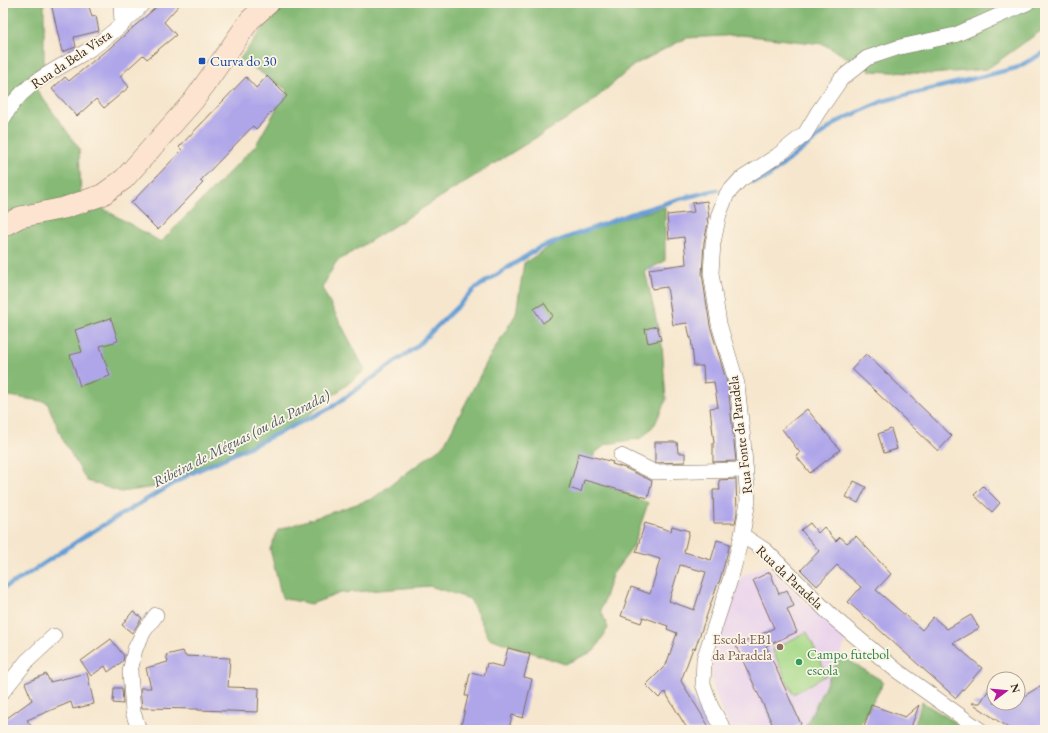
<svg xmlns="http://www.w3.org/2000/svg" width="1048" height="733" font-family="'EB Garamond',serif">
<style>
.built{fill:#e9d2ed}
.green{fill:#a7d989;stroke:#718254}
.forest{fill:#85b975;stroke:#60724a}
.lines{fill:none;stroke-linecap:round;stroke-linejoin:round}
.stream{stroke:#659fd4;stroke-width:4.5}
.building{fill:#afa6ea;fill-rule:evenodd}
.street-casing{stroke:#7c6c5b;stroke-width:16}
.secondary-casing{stroke:#7c6c5b;stroke-width:22}
.street{stroke:#fff;stroke-width:15}
.secondary{stroke:#fde4d1;stroke-width:21}
.transit-dot{fill:#1a4fb4;stroke:#fcf5e5;stroke-width:1.5}
.education-dot{fill:#8d6e63;stroke:#fcf5e5;stroke-width:1.5}
.leisure-dot{fill:#2e9e5b;stroke:#fcf5e5;stroke-width:1.5}
.labels{text-anchor:middle;dominant-baseline:central;stroke-width:3.5;stroke-linejoin:round;paint-order:stroke}
.street-label{font-size:14px;fill:#3b2a1e;stroke:#fcf5e5}
.transit-label{font-size:14px;fill:#164399;stroke:#fcf5e5;text-anchor:start}
.education-label{font-size:14px;fill:#785e54;stroke:#fcf5e5;text-anchor:end}
.leisure-label{font-size:14px;fill:#27864d;stroke:#fcf5e5;text-anchor:start}
.water-label{font-size:15px;font-style:italic;fill:#4c5967;stroke:#fcf5e5}
</style>
<rect width="100%" height="100%" fill="#fcf5e5"/>
<filter id="ink" filterUnits="userSpaceOnUse"><feTurbulence type="fractalNoise" baseFrequency=".025" numOctaves="2"/><feDisplacementMap in="SourceGraphic" scale="8" xChannelSelector="R" yChannelSelector="G"/><feConvolveMatrix kernelMatrix="1 2 1 2 8 2 1 2 1" color-interpolation-filters="sRGB"/></filter>
<filter id="wash" filterUnits="userSpaceOnUse"><feTurbulence type="fractalNoise" baseFrequency=".012" numOctaves="4" result="noise"/><feDisplacementMap in="SourceGraphic" scale="16" xChannelSelector="R" yChannelSelector="G"/><feGaussianBlur stdDeviation="0.9" result="paint"/><feColorMatrix in="noise" values="0 0 0 0 0 0 0 0 0 0 0 0 0 0 0 0 0 1.4 0 .05"/><feComposite in="paint" operator="in"/></filter>
<g filter="url(#wash)">
<rect width="100%" height="100%" fill="#f6e6cd"/>
<!-- built -->
<path class="built" d="M766,566L847,640L805,730H732L722,712L713,688L711,659L729,607L743,575Z"/>
<!-- green -->
<path class="green" d="M807,632L827,675L793,694L772,649Z"/>
<!-- forest -->
<path class="forest" d="M3,3H44V64L28,78L79,148L81,196L161,242L256,145L287,90L240,59L281,3H1045V28L987,69L932,74L871,71L823,44L741,35L686,38L634,65L587,106L336,262L322,288L365,370L300,422L155,487L121,492L87,481L63,440L47,402L3,395Z
M665,207V261L645,271L662,345L666,400L655,424L642,438L607,444L595,453L584,474L648,503L633,547L612,575L601,610L608,628L594,651L565,664L489,638L470,599L430,586L341,593L311,604L282,598L270,549L278,530L372,499L444,445L489,358L516,314L524,263L557,242L605,224Z
M840,655L884,682L857,730H804Z
M922,702L968,730H913Z"/>
<g class="lines">
<!-- stream -->
<path class="stream" d="M753,182L765,179L837,122L883,101L1016,68L1045,52
M3,588L22,578L85,536L188,475L262,441L332,407L416,347L476,288L539,248L628,215L679,199L717,190"/>
</g>
<g id="blocks">
<!-- building -->
<path class="building" d="M51,3H88L92,17L96,16L99,31L74,37L76,47L62,52Z
M161,3H181L164,22L176,35L147,59L143,55L120,76L129,87L104,108L96,99L77,116L52,89L65,77L69,81L104,52V53Z
M267,76L287,96L256,129L253,126L200,181L203,183L158,230L131,203L182,150L179,147L246,77L256,88Z
M707,201L709,217L707,218L708,223L704,242L702,274L710,326L728,386L736,461L713,462V443H714L710,408L718,407L714,382L704,383L703,366H694L691,337L690,338L687,323L673,325L667,287L652,289L649,269L686,264L684,237L669,239L667,215L694,212L692,203Z
M544,303L553,316L543,323L534,309Z
M111,318L118,341L100,346L110,376L80,386L70,355L82,352L75,330Z
M657,326L661,340L648,343L645,329Z
M866,354L952,436L938,451L852,369Z
M807,409L840,450L810,473L796,456L800,453L782,429Z
M891,429L897,449L884,453L878,434Z
M655,442H677L678,453H685V462L655,463Z
M579,453L613,462L612,464L625,468L652,481L648,498L584,480L581,492L569,488Z
M736,479L737,513L735,523H714L713,490H720L719,480Z
M854,481L866,487L858,503L846,497Z
M983,486L1000,503L992,512L974,495Z
M645,523L671,531L672,526L689,531L684,552L711,560L717,540L730,544L719,583H718L695,649L693,648L681,681L711,730H688L665,692L659,698L646,685L666,665L677,633L667,629L668,626L643,617L641,623L621,616L631,587L650,594L660,559L636,552ZM680,565L706,572L694,610L669,601Z
M810,523L818,533L824,527L836,541L840,537L847,543L856,536L891,574L876,590L922,630L933,617L947,629L971,615L979,628L953,643L982,668L956,698L848,602L861,587L837,565L817,586L801,570L819,551L801,530Z
M770,572L779,594L787,590L794,606L787,609L797,632L766,646L801,724L787,730H775L736,646L774,628L753,580Z
M133,611L142,618L132,633L122,625Z
M111,639L124,656L123,661L108,672L105,666L91,676L81,661Z
M508,648L530,654L524,677L532,679L523,718L512,715L509,730H460L468,696H465L470,673L484,676L487,663L503,667Z
M183,651L185,656L230,658L228,687L259,688L258,712L198,710V709L142,708L140,688H151L146,668L168,662L166,655Z
M87,673L90,685L89,686H90L94,704L73,709L71,702L27,720L34,730H9L3,721L32,700L25,683L46,674L50,682Z
M994,682V703H1018V700L1045,683V730H1011L972,703H980Z
M114,688H122L123,704L113,703Z
M871,705L905,717L919,705L910,730H863Z"/>
</g>
</g>
<g filter="url(#ink)">
<use href="#blocks" fill-opacity="0" stroke="#7c6c5b" stroke-width="1"/>
<g class="lines">
<defs>
<path id="street" d="M121,3L122,24
M3,119C21,83 55,71 87,51C106,39 129,19 143,3
M621,456L654,472L746,470
M742,535L766,551L835,619L896,670L980,730
M3,691L27,661L54,636
M139,730L133,712L130,672L135,649L144,631L156,615
M724,730L711,707L703,684L704,659L731,577L742,535L748,501L743,440L737,384L719,324L711,273L713,243L719,214L727,194L740,180L777,156L805,134L818,112L841,79L867,58L900,47L955,35L1027,3"/>
<path id="secondary" d="M3,226L20,217L64,208L102,195L124,179L194,100L250,20L269,3"/>
</defs>
<!-- street casing -->
<use href="#street" class="street-casing"/>
<!-- secondary casing -->
<use href="#secondary" class="secondary-casing"/>
<!-- street -->
<use href="#street" class="street"/>
<!-- secondary -->
<use href="#secondary" class="secondary"/>
</g>
</g>
<!-- markers -->
<rect class="transit-dot" x="198" y="57" width="8" height="8" rx="2"/>
<circle class="education-dot" cx="780" cy="647" r="4"/>
<circle class="leisure-dot" cx="799" cy="662" r="4"/>
<g class="labels">
<!-- street labels -->
<g class="street-label">
<text transform="translate(71 59) rotate(-34)">Rua da Bela Vista</text>
<text transform="translate(740 435) rotate(-97)">Rua Fonte da Paradela</text>
<text transform="translate(790 577) rotate(43)">Rua da Paradela</text>
</g>
<!-- transit labels -->
<g class="transit-label">
<text x="210" y="61">Curva do 30</text>
</g>
<!-- education labels -->
<g class="education-label">
<text x="772" y="639">Escola EB1<tspan x="772" dy="16">da Paradela</tspan></text>
</g>
<!-- leisure labels -->
<g class="leisure-label">
<text x="807" y="654">Campo futebol<tspan x="807" dy="16">escola</tspan></text>
</g>
<!-- water labels -->
<g class="water-label">
<text transform="translate(241 438) rotate(-27)">Ribeira de Méguas (ou da Parada)</text>
</g>
</g>
<!-- margin -->
<rect width="1048" height="733" fill="none" stroke="#fcf5e5" stroke-width="16"/>
<!-- north arrow -->
<g transform="translate(1006 691) rotate(74)"><circle r="19" fill="#fcf5e5" stroke="#afa495"/>
<path d="M0-3L7 15L0 10L-7 15Z" fill="#b5179e"/>
<text y="-6" font-size="11" font-weight="bold" text-anchor="middle" fill="#3b2a1e">N</text>
</g>
</svg>
